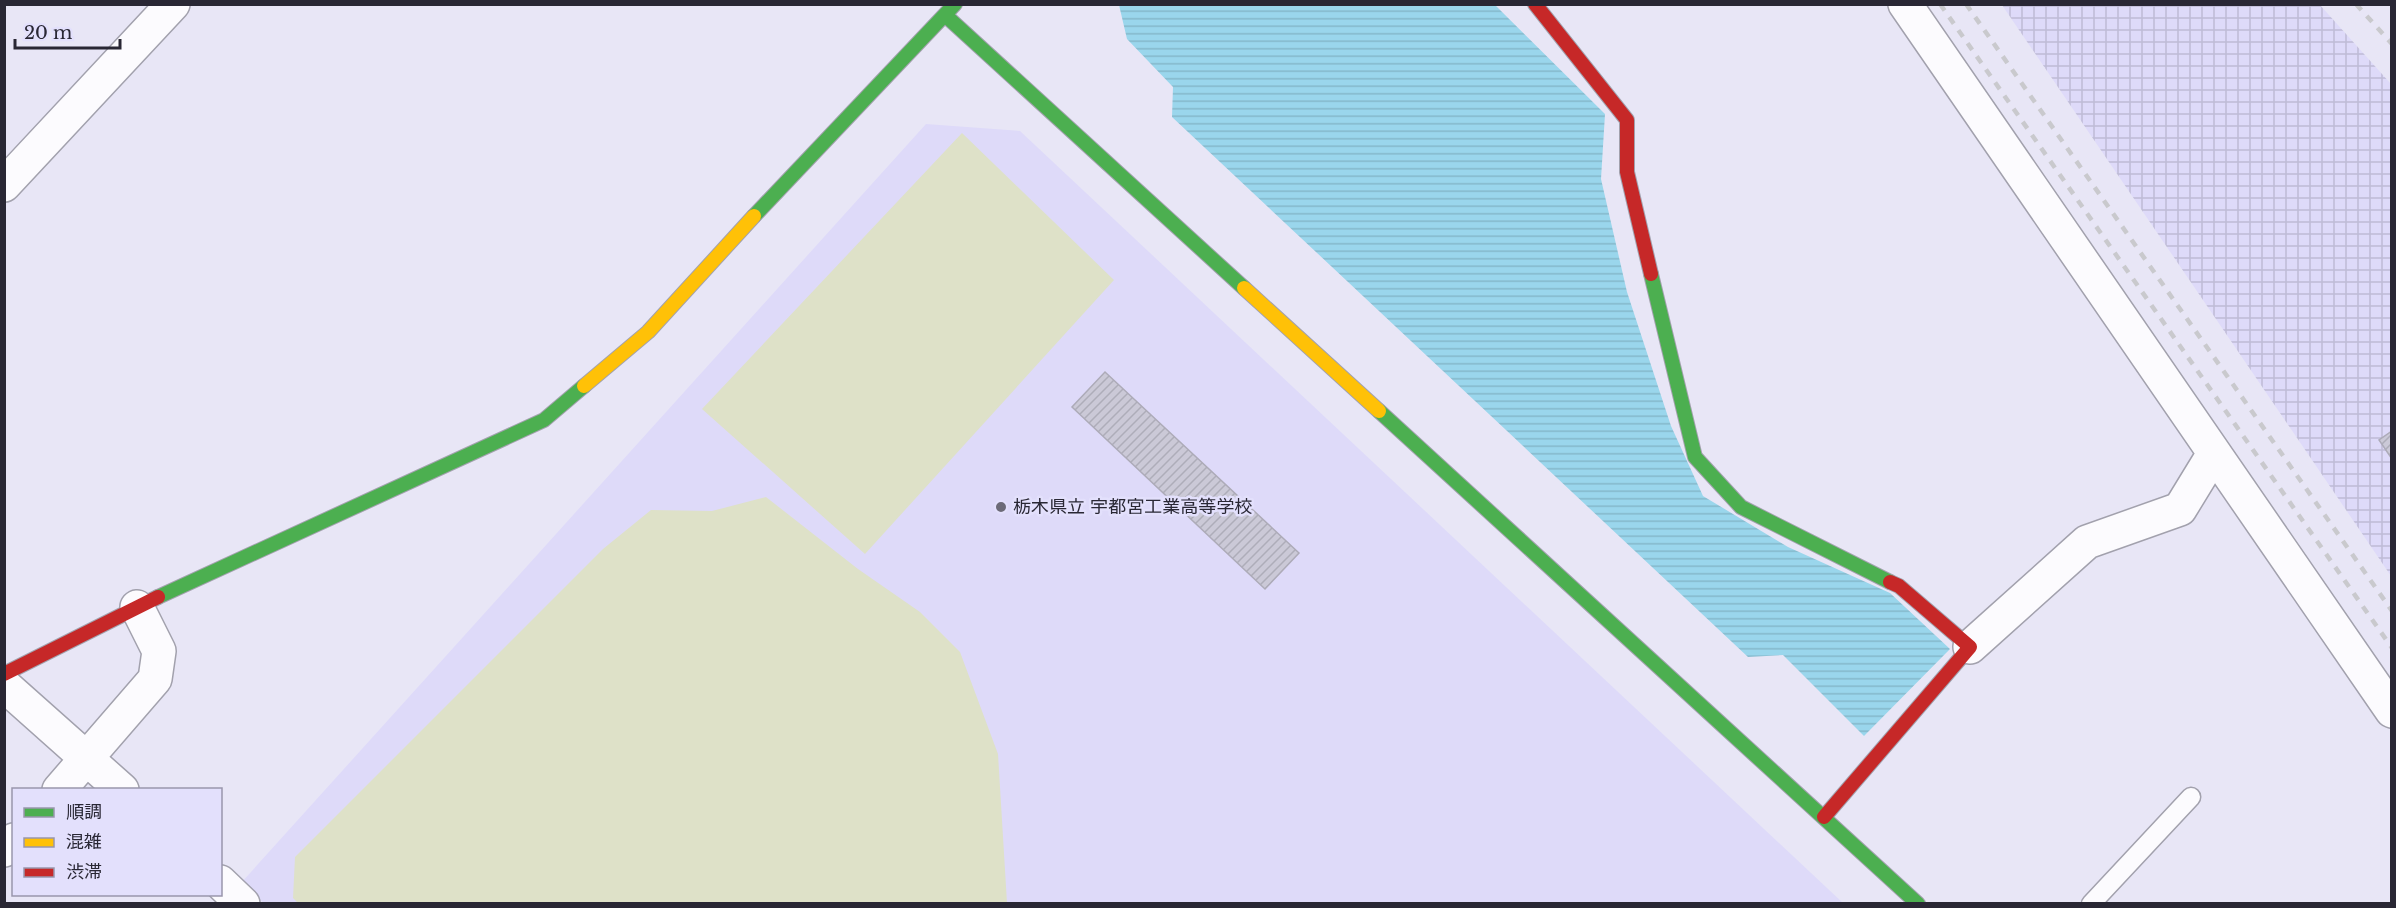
<svg xmlns="http://www.w3.org/2000/svg" width="2396" height="908" font-family="'Libre Baskerville','Noto Sans JP',serif">
<style>
.built{fill:#dedaf9}
.industrial{fill:url(#industrial-grid)}
.green{fill:#dee1c8}
.water{fill:url(#water-rules)}
.building{fill:url(#building-hatch);stroke:#adabb8;stroke-width:1.5}
.lines{fill:none;stroke-linecap:round;stroke-linejoin:round}
.lane-casing{stroke:#a2a1ad;stroke-width:21}
.street-casing{stroke:#a2a1ad;stroke-width:36}
.fast-casing{stroke:#a2a1ad;stroke-width:16}
.slow-casing{stroke:#a2a1ad;stroke-width:16}
.jam-casing{stroke:#a2a1ad;stroke-width:16}
.lane{stroke:#fcfbfe;stroke-width:18}
.street{stroke:#fcfbfe;stroke-width:33}
.fast{stroke:#4caf50;stroke-width:14}
.slow{stroke:#ffc107;stroke-width:14}
.jam{stroke:#c62828;stroke-width:14}
.rail{stroke:#c9c9cd;stroke-width:4.5;stroke-dasharray:8 8;stroke-linecap:butt}
.poi-dot{fill:#6c6a78;stroke:#e3e0fc;stroke-width:2}
.labels{text-anchor:middle;dominant-baseline:central;stroke-width:5;stroke-linejoin:round;paint-order:stroke}
.poi-label{font-size:18px;fill:#292734;stroke:#e3e0fc;text-anchor:start}
</style>
<defs>
<pattern id="industrial-grid" width="8" height="8" patternUnits="userSpaceOnUse" patternTransform="scale(1.5)"><rect width="8" height="8" fill="#dedaf9"/><path d="M0 4h8M4 0v8" fill="none" stroke="#bebbd6"/></pattern>
<pattern id="water-rules" width="6" height="5" patternUnits="userSpaceOnUse" patternTransform="scale(1.5)"><rect width="6" height="5" fill="#9ad6ec"/><path d="M0 2.5h6" fill="none" stroke="#85b8cb"/></pattern>
<pattern id="building-hatch" width="6" height="6" patternUnits="userSpaceOnUse" patternTransform="scale(1.5)"><rect width="6" height="6" fill="#cbc9d7"/><path d="M-1 1l2-2M0 6l6-6M5 7l2-2" fill="none" stroke="#aeadb9"/></pattern>
</defs>
<rect width="100%" height="100%" fill="#e8e6f6"/>
<!-- built -->
<path class="built" d="M926,124L1020,131L1843,903L265,904L241,883Z"/>
<!-- industrial -->
<path class="industrial" d="M2002,5H2320L2391,84V576Z"/>
<!-- green -->
<path class="green" d="M962,133L1114,280L865,554L702,409Z
M766,497L858,569L920,612L960,652L998,754L1007,903L299,904L293,898L295,857L603,549L651,510L712,511Z"/>
<!-- water -->
<path class="water" d="M1119,5H1495L1605,114L1601,179L1627,292L1671,426L1703,496L1788,547L1890,593L1950,649L1864,736L1783,655L1748,657L1172,117L1173,87L1127,39Z"/>
<!-- building -->
<path class="building" d="M1105,372L1299,553L1265,589L1072,407Z
M2392,431V459L2379,440Z"/>
<g class="lines">
<defs>
<path id="lane" d="M2091,904L2191,797"/>
<path id="street" d="M1905,4L2392,711
M4,185L173,4
M1970,647L2087,542L2180,509L2213,455
M4,685L122,790
M59,790L155,679L159,651L137,607
M4,850L14,840
M220,882L243,904"/>
<path id="fast" d="M945,15L1244,288
M754,216L955,4
M1651,274L1695,457L1741,507L1890,582
M1379,411L1918,904
M158,597L544,420L584,386"/>
<path id="slow" d="M1244,288L1379,411
M584,386L648,332L754,216"/>
<path id="jam" d="M1535,4L1627,120V172L1651,274
M4,674L158,597
M1824,817L1970,647L1899,586L1890,582"/>
</defs>
<!-- lane casing -->
<use href="#lane" class="lane-casing"/>
<!-- street casing -->
<use href="#street" class="street-casing"/>
<!-- fast casing -->
<use href="#fast" class="fast-casing"/>
<!-- slow casing -->
<use href="#slow" class="slow-casing"/>
<!-- jam casing -->
<use href="#jam" class="jam-casing"/>
<!-- lane -->
<use href="#lane" class="lane"/>
<!-- street -->
<use href="#street" class="street"/>
<!-- fast -->
<use href="#fast" class="fast"/>
<!-- slow -->
<use href="#slow" class="slow"/>
<!-- jam -->
<use href="#jam" class="jam"/>
<!-- rail -->
<path class="rail" d="M1940,4L2392,648
M1966,4L2392,611
M2356,4L2392,44"/>
</g>
<!-- markers -->
<circle class="poi-dot" cx="1001" cy="507" r="6"/>
<g class="labels">
<!-- poi labels -->
<g class="poi-label">
<text x="1013" y="507">栃木県立 宇都宮工業高等学校</text>
</g>
</g>
<!-- border -->
<rect width="2396" height="908" fill="none" stroke="#292734" stroke-width="12"/>
<!-- legend -->
<rect x="12" y="788" width="210" height="108" fill="#e3e0fc" stroke="#9996ac" stroke-width="1.5"/>
<rect x="24" y="808" width="30" height="9" fill="#4caf50" stroke="#9996ac" stroke-width="1.5"/>
<text x="66" y="818" font-size="18" fill="#292734">順調</text>
<rect x="24" y="838" width="30" height="9" fill="#ffc107" stroke="#9996ac" stroke-width="1.5"/>
<text x="66" y="848" font-size="18" fill="#292734">混雑</text>
<rect x="24" y="868" width="30" height="9" fill="#c62828" stroke="#9996ac" stroke-width="1.5"/>
<text x="66" y="878" font-size="18" fill="#292734">渋滞</text>
<!-- scale -->
<path d="M15 39v9h105v-9" fill="none" stroke="#292734" stroke-width="3"/>
<text x="24" y="39" font-size="18" fill="#292734" stroke="#e3e0fc" stroke-width="4.5" paint-order="stroke">20 m</text>
</svg>
